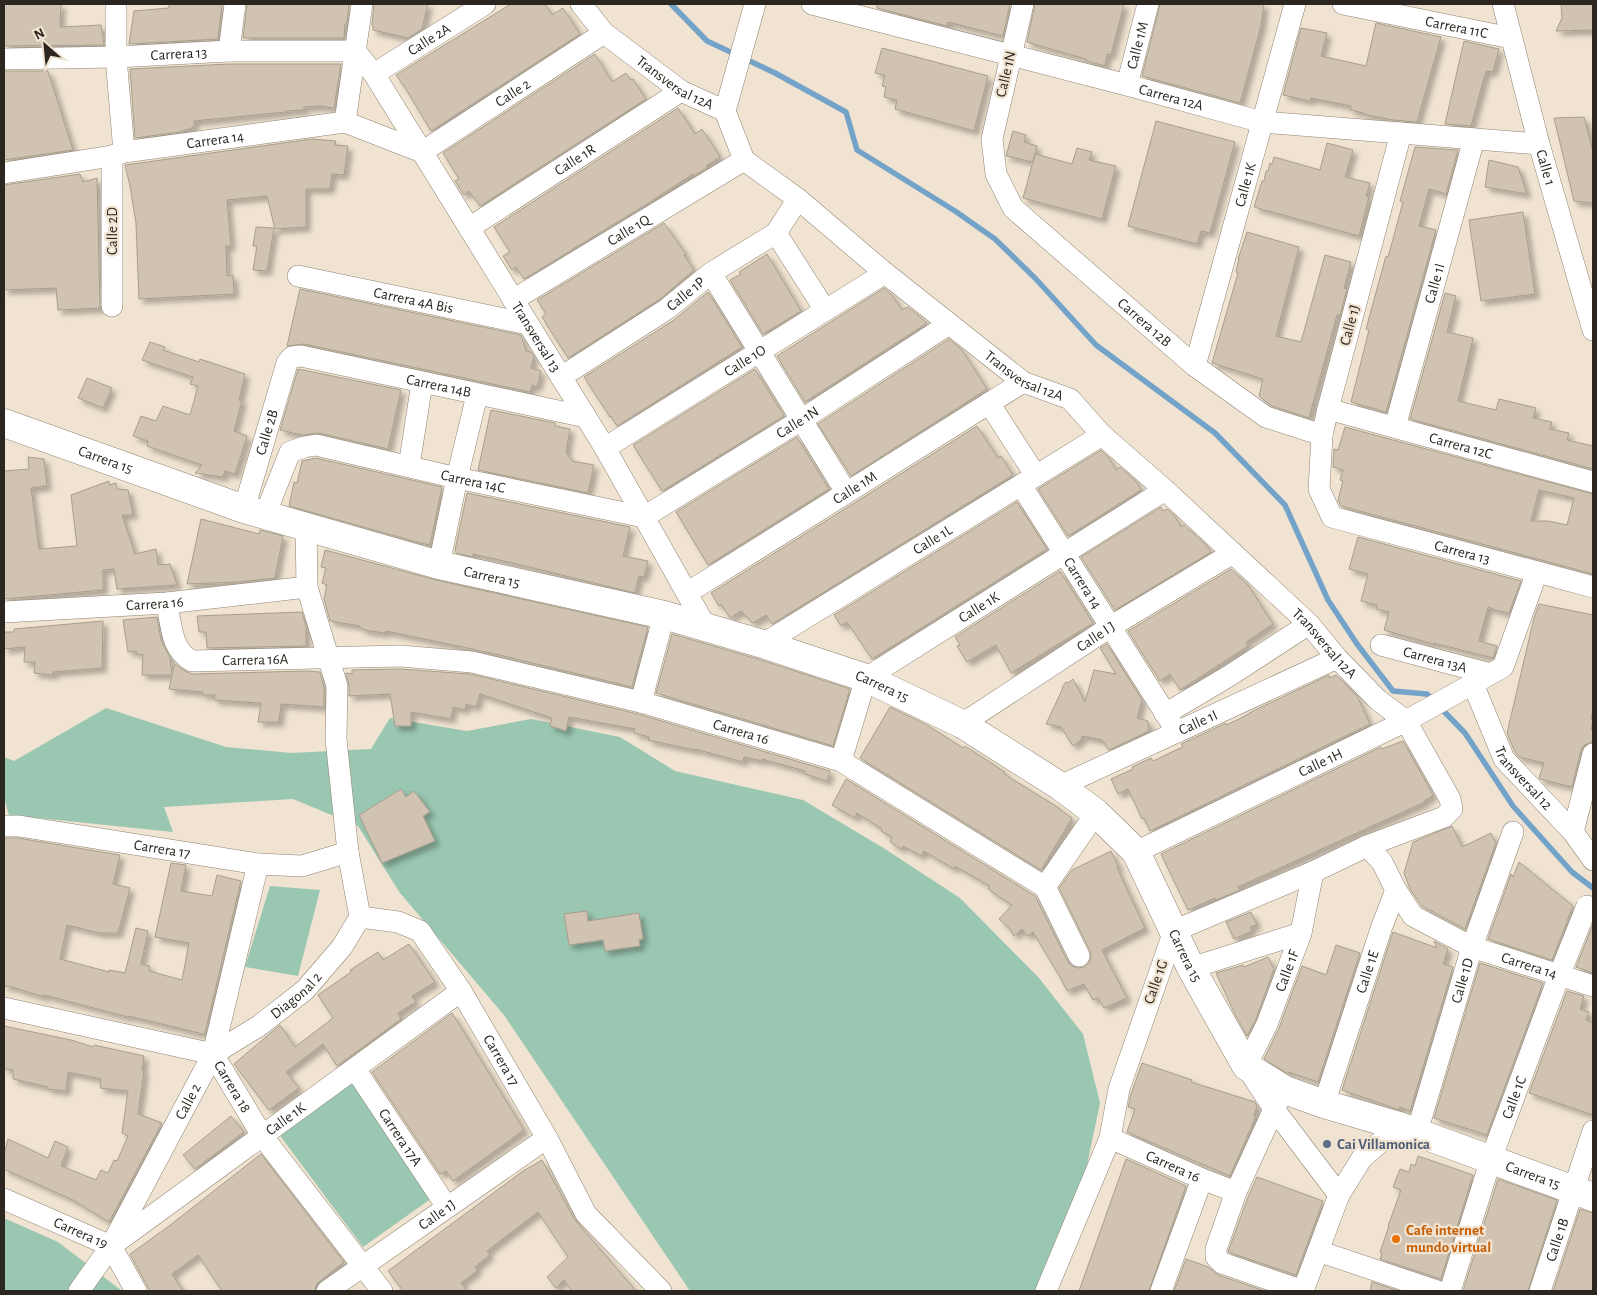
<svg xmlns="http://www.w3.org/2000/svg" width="1597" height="1295" font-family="'Alegreya Sans',sans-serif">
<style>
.green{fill:#9ac7b1}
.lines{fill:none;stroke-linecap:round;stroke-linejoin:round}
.stream{stroke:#74a3c9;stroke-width:5.5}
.building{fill:#d0c3b2;stroke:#a99d8c;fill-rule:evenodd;filter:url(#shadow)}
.street-casing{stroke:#8f8373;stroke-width:22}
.secondary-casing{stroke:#8f8373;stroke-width:29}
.street{stroke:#fff;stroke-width:21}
.secondary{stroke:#fff;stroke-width:28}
.service-dot{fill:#5c6f8a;stroke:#f0e3d1;stroke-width:2}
.food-dot{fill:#e8710a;stroke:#f0e3d1;stroke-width:2}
.labels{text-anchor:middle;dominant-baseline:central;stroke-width:4.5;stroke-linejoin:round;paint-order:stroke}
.street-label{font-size:15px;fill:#2b2620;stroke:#f0e3d1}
.service-label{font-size:15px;font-weight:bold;fill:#4e5e75;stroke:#f0e3d1;text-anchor:start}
.food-label{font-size:15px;font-weight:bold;fill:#c56008;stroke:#f0e3d1;text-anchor:start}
</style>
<defs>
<filter id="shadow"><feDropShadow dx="4.5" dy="4.5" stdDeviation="2.5" flood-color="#0004"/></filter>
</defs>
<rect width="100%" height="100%" fill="#f0e3d1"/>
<!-- green -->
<path class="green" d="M106,708L226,747L291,753L371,749L390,718L467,731L531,719L620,737L675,771L803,800L885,849L960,898L1039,978L1083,1034L1100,1103L1084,1179L1039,1291H690L504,1015L400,893L358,826L293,799L164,807L173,832L9,815L4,798V757L14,761Z
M270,886L320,890L298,976L245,967Z
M351,1079L432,1198L363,1247L275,1129Z
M4,1218L58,1242L122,1291H4Z"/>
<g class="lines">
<!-- stream -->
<path class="stream" d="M671,4L707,41L775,73L846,112L857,150L955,211L995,239L1035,278L1096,345L1215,433L1285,505L1328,600L1357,644L1393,691L1427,694L1465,733L1513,806L1572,872L1593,888"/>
</g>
<!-- building -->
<path class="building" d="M4,4H61L60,27L101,25L104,45L4,46Z
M169,4H222L218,39L129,44L134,11L169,8Z
M247,4H349L347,24H345L344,38H243Z
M374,4H428L422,29L408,38L373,30V26L372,25Z
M511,4H545L552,15L563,8L580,34L431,131L406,89L396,75Z
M877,4H1010L1003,36L948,22L947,26L877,8Z
M1035,4H1124L1111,55L1107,54L1105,66L1086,61V59L1027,42Z
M1160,4H1264L1261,26L1240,103L1142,76Z
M1561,4H1593V30L1556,31L1562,18Z
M1376,23L1441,37L1417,122L1393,120L1363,114L1364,113L1350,110L1351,106L1311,98L1310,101L1283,95L1301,28L1327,33L1321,56L1366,66Z
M1464,41L1499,49L1493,72L1486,71L1471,126L1445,124Z
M882,48L988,76L974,131L895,109L897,100L884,97L886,87L882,86L885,75L875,73Z
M595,54L612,82L626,73L631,80L633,79L646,99L480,206L469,191L464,195L455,181L459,179L443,153Z
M229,64H341L334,108L320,106L304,107V110L286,111V112L275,113L194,121V127L180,132L135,138L130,69Z
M4,71H48L73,150L4,160Z
M678,108L695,134L702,129L720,157L706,166L708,167L694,176L693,174L650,202L524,279L516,267L512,270L503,256L510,252L494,227Z
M1584,117L1593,152V203L1574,201L1554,118Z
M1156,121L1235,142L1210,233L1201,231L1197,244L1128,226Z
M1013,131L1026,135L1024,142L1037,146L1033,162L1006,156Z
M312,139L336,141L335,145L348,146L344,175L332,174L330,189H306V227L275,229L267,196L227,200L231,246H226L227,276L233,275L234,294L139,299L136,223L130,186L125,165Z
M1327,143L1353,150L1345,177L1370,183L1366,196L1369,197L1359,236L1254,207L1262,181H1264L1266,171H1268L1270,163L1272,164L1274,157L1320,170Z
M1415,147L1458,150L1446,194L1429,189L1419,226L1436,230L1386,412L1351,402L1369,330L1366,329L1386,256L1388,257L1393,239L1403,202L1400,201Z
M1077,148L1092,152L1089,160L1116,166L1102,219L1023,198L1035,154L1072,164Z
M1489,160L1518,167L1527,194L1485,187Z
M80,174L83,182L97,178L100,308L58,310L56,288L4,290V185Z
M1523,212L1535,294L1481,301L1469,220Z
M664,223L686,254L684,255L694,270L660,299L568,358L542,317L546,314L537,300Z
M256,227L274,228L267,271L253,270L257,246H253Z
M1247,232L1299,247L1276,336L1301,342L1325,255L1351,262L1344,288L1347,289L1340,315H1337L1309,418L1272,406L1259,396L1263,379L1212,363L1238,273L1236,272L1239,259H1238Z
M767,254L801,311L763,334L730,280L741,274L739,272Z
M884,288L892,295L902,310L908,307L927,323L805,402L777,356Z
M300,289L521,335L526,351L531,352L534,356L531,368L541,371L537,387L532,385L530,392L304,344L287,346Z
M708,292L742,347L617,426L611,416L610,417L584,377L674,320Z
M1445,293L1456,296L1447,332L1473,338L1458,401L1496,410L1499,399L1536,408L1533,418L1552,422L1550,429L1569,433L1567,440L1593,446V469L1410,419Z
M949,339L962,350L987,389L851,476L818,424Z
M150,342L165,347L163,350L199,362L200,359L245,374L239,400L242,401L234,431L247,436L235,474L225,471L223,477L195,473L202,465L147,446L148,441L133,436L141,416L156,421L163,406L190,415L198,386L190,384L193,377L142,360Z
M298,369L401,390L388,449L319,433L302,435L280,430Z
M755,369L784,416L662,491L633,445Z
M87,378L112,388L103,408L78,398Z
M491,410L555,423V426L570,429L566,452L572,461L594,465L588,493L478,470Z
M977,426L998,458L1001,456L1013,475L772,624L766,615L753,623L741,611L730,618L721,604L719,606L711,593Z
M1345,427L1593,494V574L1341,506L1338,500L1343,481L1340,480L1343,470L1333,467L1334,449L1338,450ZM1539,490L1574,498L1567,525L1548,521H1531Z
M797,437L829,489L708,565L676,512Z
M1101,450L1109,458L1116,470L1120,467L1136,481L1141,490L1068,536L1038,489Z
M28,457L44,459L47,486L31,488L39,549L77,546L71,495L109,481V485L116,483L117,489L128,490L133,515H122L135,554L156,549L158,565L170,564L177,585L117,589L114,569L103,570V590L4,599V471L29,469Z
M316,458L442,487L430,545L417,542L289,506L294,482L297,483L302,461Z
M467,493L630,527L623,556L648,561L644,577L639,576L635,593L521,565L473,554V557L456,553L455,550Z
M1017,502L1047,549L872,659L847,622L841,626L834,615Z
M1161,507L1163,511L1167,509L1174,515L1181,527L1184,525L1208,547L1211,552L1115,610L1081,557Z
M201,519L259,534L260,530L283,536L275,578L238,582L187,584Z
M1358,537L1521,581L1509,613L1494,610V609L1488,607L1479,641L1497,646L1493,658L1434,643L1433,644L1384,630L1389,612L1376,609L1377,605L1361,601L1368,574L1349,569Z
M325,550L436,580L648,627L632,687L491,653L386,631L385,633L369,631L360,628V626L330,621L324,599L327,585L322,583L326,568L321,567Z
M1231,569L1248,585L1273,624L1246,642L1248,646L1180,690L1170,674L1160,681L1128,631Z
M1060,571L1093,623L1011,673L996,645L967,662L957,646L960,645L955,637Z
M1539,604L1593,615V710L1591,719L1593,720L1591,730H1593V742L1584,745L1581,750L1572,787L1540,779L1539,778L1544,763L1519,757L1515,752L1507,733L1534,618Z
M302,612L306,626V646L207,648L206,632H199L197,616Z
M157,617L161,640L170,658L172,674L175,664L185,671L192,674L307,671L320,672L324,688V707L281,704L279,722H258L261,703L214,700L215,695H202L203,692L169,689L172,675H142L143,654L138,655L136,651L128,652L123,620Z
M103,621L102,668L53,672V675L34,673L35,662H24L25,647L4,649V632H14V629Z
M672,634L758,659L850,689L833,746L656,693Z
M1107,644L1142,700L1137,718L1148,721L1149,731L1109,750L1102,740L1082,736L1081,740L1073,746L1061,727L1046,724L1062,690L1063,686L1066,682L1068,683L1073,679L1085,702L1094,670L1116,674L1100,648Z
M400,669L470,674L638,714L830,771L827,781L805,774V771L762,759V761L744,757L743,762L695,749V750L648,740L649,737L634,733L635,729L569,717L566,731L550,726L552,718L480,694L476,707L466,704L465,710L453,707L451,719L411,712V726H395L390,694L349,696V686L346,673L352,674V670Z
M1329,675L1330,678L1336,675L1357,696L1370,724L1150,831L1144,818L1142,819L1128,789L1118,794L1111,779L1133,769L1132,767L1151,758L1153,761L1176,750L1183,747L1181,744L1226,723V725L1241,718L1255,710Z
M890,707L927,725L963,748L965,746L1005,772L1004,774L1059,808V809L1072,818L1041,870L860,758Z
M1403,741L1433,795L1431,797L1425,800V802L1238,887L1240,890L1216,900L1215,898L1188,910L1161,854L1381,747L1382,749Z
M846,779L1035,896L1068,962L1072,966L1078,968L1084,967L1089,963L1091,957L1090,951L1059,888L1072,870L1111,851L1119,868H1117L1145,928L1102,950L1127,998L1104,1008L1098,998L1093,1000L1084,984L1067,991L1060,977L1033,932L1027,936L1022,929L1014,936L1009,928L999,919L1012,905L988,889L990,886L955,866L954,869L924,851L921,856L903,846L901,849L890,842L892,837L881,831L882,829L857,813L855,818L832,805Z
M401,789L406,797L414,791L430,812L423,816L435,841L382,863L359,815Z
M1452,826L1462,847L1491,833L1496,843L1465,929L1422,906L1410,889L1404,873L1413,842Z
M4,838H18L120,855L113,884L130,888L118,933H99L67,925L60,959L109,972V970L125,973L136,928L148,931L141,964L150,966L149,971L182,980L189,943L155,937L171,863L186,865L181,891L212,896L217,875L241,881L205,1033L203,1034L129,1016L128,1017L44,995V997L12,987L4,986Z
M1519,862L1573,906L1552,960L1488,939L1511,874L1513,877Z
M587,911L588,921L639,913L643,939L639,940L640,946L605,951L603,940L569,945L564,914Z
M1251,912L1257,925L1250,927L1252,931L1234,939L1226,922Z
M1593,924V973L1576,967Z
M1393,932L1437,948L1434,941L1448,949L1443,964L1453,967L1410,1111L1400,1107L1399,1110L1394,1108L1342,1090Z
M409,944L435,982L412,996L416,1002L398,1013L401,1019L337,1066L323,1044L286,1072L299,1088L269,1110L234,1064L280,1025L295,1047L333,1018L318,995L351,972L350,970L378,952L383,960Z
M1336,945L1360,953L1318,1082L1289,1072L1288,1074L1264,1059L1279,1028L1302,966L1326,975Z
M1268,957L1274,969L1256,1019L1247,1036L1234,1012L1216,973L1243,965L1244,967Z
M1480,963L1543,983L1487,1135L1434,1118Z
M1567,991L1584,996L1580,1009L1589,1012L1586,1020L1593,1023V1115L1529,1093Z
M452,1013L524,1130L453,1181L446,1171L440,1174L372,1072Z
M4,1026L71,1040L93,1047L94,1045L144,1056L142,1070L144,1071L138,1114L162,1123L109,1222L73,1200L4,1169V1155L8,1139L48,1158L55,1141L68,1147L61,1166L96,1180L101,1170L108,1173L114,1160L117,1161L128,1136L122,1133L128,1091L100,1088L101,1079L68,1072L66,1091L48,1089V1087L13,1079V1070L4,1069Z
M1142,1063L1192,1080L1191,1082L1255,1102L1257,1106L1254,1116H1256L1230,1176L1127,1132L1135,1109L1128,1107L1131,1094Z
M231,1116L244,1132L195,1169L183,1155Z
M261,1154L344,1262L320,1281L316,1285L315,1291H222L198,1255L172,1274L183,1291H150L130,1254L169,1226Z
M1418,1156L1473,1175L1441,1279L1380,1259L1382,1253L1380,1252L1389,1226H1388L1401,1190L1393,1187L1400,1169L1409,1172L1411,1164L1415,1166Z
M1126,1159L1186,1186L1149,1291H1079Z
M542,1160L575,1220L636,1291H572L564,1280L556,1288L547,1277L568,1257L538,1212L487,1251L490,1255L475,1267L478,1270L461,1283L467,1291H403L388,1271L523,1171Z
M1257,1177L1323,1201L1296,1275L1228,1252L1248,1197Z
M1498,1179L1557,1200L1528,1291H1463Z
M1580,1209L1593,1213V1291H1553Z
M1186,1259L1208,1267L1218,1275L1265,1291H1174Z
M1372,1282L1399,1291H1370Z"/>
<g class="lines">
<defs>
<g id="street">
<path d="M116,4V57L124,152"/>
<path id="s1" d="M581,4L604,33L681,91L725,111L744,160L798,199L885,273L1023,382L1070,399L1102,435L1165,490L1309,624L1337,658L1378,700L1406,721L1450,799L1452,809L1444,817L1367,846L1313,872L1174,931L1119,1089L1110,1138L1046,1291"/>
<path id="s2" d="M812,4L1127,85L1262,122L1539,144"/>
<path id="s3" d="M1023,4L992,139L996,174L1013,208L1195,366L1266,417L1322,435"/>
<path id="s4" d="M1343,4L1511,38"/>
<path id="s5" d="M1503,4L1539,144L1593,330"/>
<path d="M229,51L235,4"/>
<path id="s6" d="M4,59L116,57L229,51H355L374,74L605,448L707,629"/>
<path id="s7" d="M374,74L485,4"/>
<path id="s8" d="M1127,85L1148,4"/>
<path d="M725,111L755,4"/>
<path d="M345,122L362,4"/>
<path id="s9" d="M1401,133L1328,409L1322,435L1319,489L1332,517L1593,587"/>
<path d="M112,156V306"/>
<path id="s10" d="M4,173L112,156L124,152L345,122L422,152L604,33"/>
<path id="s11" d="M469,228L681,91"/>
<path d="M776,233L825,310"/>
<path d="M711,273L846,492"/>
<path id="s12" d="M298,276L528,324"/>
<path id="s13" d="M513,300L744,160"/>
<path id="s14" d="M1195,366L1295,4"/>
<path id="s15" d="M561,377L667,309L711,273L776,233L798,199"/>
<path d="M989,403L1036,476"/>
<path id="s16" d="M1328,409L1593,482"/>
<path id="s17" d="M1395,427L1474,139"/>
<path id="s18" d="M605,448L885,273"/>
<path d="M409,466L422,383"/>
<path id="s19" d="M1021,485L1177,732"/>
<path id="s20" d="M244,509L287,363L292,357L301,356L586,417"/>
<path id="s21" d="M265,515L290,452L304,447L316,445L457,478L644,517L801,420L949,324"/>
<path d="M306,527L307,587L337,686L336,739L348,852L360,917"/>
<path d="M439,565L457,478L477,395"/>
<path id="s22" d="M687,593L1023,382"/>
<path id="s23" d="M167,603C171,624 171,650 192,661L400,656L472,662L641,702L841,761L1045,887L1079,956"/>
<path id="s24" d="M4,612L167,603L307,587"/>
<path id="s25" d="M763,644L1102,435"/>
<path id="s26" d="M1381,645L1490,674"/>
<path id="s27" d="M1473,684L1504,759L1573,832L1593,860"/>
<path d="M641,702L664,615"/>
<path d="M1165,714L1229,676L1309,624"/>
<path id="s28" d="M962,724L1110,627L1233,553"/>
<path id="s29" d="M841,761L866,678L1165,490"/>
<path id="s30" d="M1060,786L1337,658"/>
<path id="s31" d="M4,826H19L258,864L302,866L348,852"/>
<path d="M1573,832L1593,754"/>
<path id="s32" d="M1367,846L1382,862L1396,890L1413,916L1472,947L1593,986"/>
<path id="s33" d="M1136,852L1406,721L1503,667L1537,572"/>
<path d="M1045,887L1096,813"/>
<path id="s34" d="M360,917L398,922L420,931L461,991L547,1138L586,1214L661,1291"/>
<path d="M1191,968L1301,933"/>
<path id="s35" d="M4,1008L213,1054L263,1137L382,1291"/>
<path id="s36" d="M213,1054L259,1026L305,990L342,947L360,917"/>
<path id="s37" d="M355,1069L447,1207"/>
<path d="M1280,1098L1274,1109L1339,1195"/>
<path id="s38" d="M1324,1104L1382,926L1396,890"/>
<path id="s39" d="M1417,1132L1472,947L1513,832"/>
<path id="s40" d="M1110,1138L1202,1179L1236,1192"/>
<path id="s41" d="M4,1199L111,1246L136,1291"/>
<path id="s42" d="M115,1243L461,991"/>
<path d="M1318,1251L1437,1291"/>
<path id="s43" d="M79,1291L111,1246L213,1054L258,864"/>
<path id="s44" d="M327,1291L547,1138"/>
<path d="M1161,1291L1202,1179"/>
<path id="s45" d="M1303,1291L1222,1263L1216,1257V1249L1236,1192L1274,1109L1246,1066L1267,1024L1301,933L1313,872"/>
<path d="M1303,1291L1339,1195L1362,1158L1399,1126"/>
<path id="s46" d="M1450,1291L1491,1159L1559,976L1587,906"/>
<path id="s47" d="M1540,1291L1593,1131"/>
</g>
<g id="secondary">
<path id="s48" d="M4,423L244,509L439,565L664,615L763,644L866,678L962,724L1060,786L1096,813L1136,852L1191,968L1246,1066L1285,1090L1324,1104L1399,1126L1593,1197"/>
</g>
</defs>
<!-- street casing -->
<use href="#street" class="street-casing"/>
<!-- secondary casing -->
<use href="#secondary" class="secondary-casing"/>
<!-- street -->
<use href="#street" class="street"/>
<!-- secondary -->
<use href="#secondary" class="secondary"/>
</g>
<!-- markers -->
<circle class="service-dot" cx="1327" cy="1144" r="5"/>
<circle class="food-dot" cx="1396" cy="1239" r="5"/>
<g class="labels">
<!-- street labels -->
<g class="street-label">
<text stroke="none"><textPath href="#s4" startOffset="116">Carrera 11C</textPath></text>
<text stroke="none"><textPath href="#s7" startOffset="65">Calle 2A</textPath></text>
<text stroke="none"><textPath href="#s8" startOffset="41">Calle 1M</textPath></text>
<text stroke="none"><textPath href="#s6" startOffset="175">Carrera 13</textPath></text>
<text transform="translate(1006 74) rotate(-77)">Calle 1N</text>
<text stroke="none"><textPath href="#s1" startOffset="124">Transversal 12A</textPath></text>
<text stroke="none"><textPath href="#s10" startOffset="536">Calle 2</textPath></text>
<text stroke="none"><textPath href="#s2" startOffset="371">Carrera 12A</textPath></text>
<text stroke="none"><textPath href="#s10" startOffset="214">Carrera 14</textPath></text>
<text stroke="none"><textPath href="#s11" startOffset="126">Calle 1R</textPath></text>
<text stroke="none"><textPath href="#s5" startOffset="169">Calle 1</textPath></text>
<text stroke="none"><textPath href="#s14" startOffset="188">Calle 1K</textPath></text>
<text stroke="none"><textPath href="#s13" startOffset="135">Calle 1Q</textPath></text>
<text transform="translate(112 231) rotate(-90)">Calle 2D</text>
<text stroke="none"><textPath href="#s17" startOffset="149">Calle 1I</textPath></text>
<text stroke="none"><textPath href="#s15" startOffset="150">Calle 1P</textPath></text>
<text stroke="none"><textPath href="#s12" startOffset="118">Carrera 4A Bis</textPath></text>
<text stroke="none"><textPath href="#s3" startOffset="386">Carrera 12B</textPath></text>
<text transform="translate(1350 325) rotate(-75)">Calle 1J</text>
<text stroke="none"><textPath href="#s6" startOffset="690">Transversal 13</textPath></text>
<text stroke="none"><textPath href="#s18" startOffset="165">Calle 1O</textPath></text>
<text stroke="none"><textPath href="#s1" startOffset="589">Transversal 12A</textPath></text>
<text stroke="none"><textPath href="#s20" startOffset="310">Carrera 14B</textPath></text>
<text stroke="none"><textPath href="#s21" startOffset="611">Calle 1N</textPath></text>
<text stroke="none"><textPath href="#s20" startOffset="80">Calle 2B</textPath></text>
<text stroke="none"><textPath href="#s16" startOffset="138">Carrera 12C</textPath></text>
<text stroke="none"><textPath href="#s48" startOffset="108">Carrera 15</textPath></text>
<text stroke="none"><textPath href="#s21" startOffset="256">Carrera 14C</textPath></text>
<text stroke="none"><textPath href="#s22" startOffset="198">Calle 1M</textPath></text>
<text stroke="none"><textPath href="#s25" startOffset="199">Calle 1L</textPath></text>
<text stroke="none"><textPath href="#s9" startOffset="532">Carrera 13</textPath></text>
<text stroke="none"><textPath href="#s48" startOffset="512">Carrera 15</textPath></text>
<text stroke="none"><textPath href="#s19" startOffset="116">Carrera 14</textPath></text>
<text stroke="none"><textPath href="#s24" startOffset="151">Carrera 16</textPath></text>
<text stroke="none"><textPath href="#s29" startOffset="220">Calle 1K</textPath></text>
<text stroke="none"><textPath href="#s28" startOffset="160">Calle I J</textPath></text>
<text stroke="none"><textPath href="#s1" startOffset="994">Transversal 12A</textPath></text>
<text stroke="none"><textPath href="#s23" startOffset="129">Carrera 16A</textPath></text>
<text stroke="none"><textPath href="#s26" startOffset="56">Carrera 13A</textPath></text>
<text stroke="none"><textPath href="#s48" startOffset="918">Carrera 15</textPath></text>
<text stroke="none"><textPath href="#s30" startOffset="152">Calle 1I</textPath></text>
<text stroke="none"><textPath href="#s23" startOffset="624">Carrera 16</textPath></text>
<text stroke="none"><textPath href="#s33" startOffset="205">Calle 1H</textPath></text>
<text stroke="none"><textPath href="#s27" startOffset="108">Transversal 12</textPath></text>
<text stroke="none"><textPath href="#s31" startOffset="160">Carrera 17</textPath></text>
<text stroke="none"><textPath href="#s48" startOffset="1338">Carrera 15</textPath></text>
<text stroke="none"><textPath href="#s32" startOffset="211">Carrera 14</textPath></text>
<text stroke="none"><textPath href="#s45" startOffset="409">Calle 1F</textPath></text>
<text stroke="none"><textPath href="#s38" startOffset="139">Calle 1E</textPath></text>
<text stroke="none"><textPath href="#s39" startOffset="158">Calle 1D</textPath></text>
<text transform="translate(1156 982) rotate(-71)">Calle 1G</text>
<text stroke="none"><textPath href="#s36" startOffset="102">Diagonal 2</textPath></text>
<text stroke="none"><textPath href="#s34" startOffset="215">Carrera 17</textPath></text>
<text stroke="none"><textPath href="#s35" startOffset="252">Carrera 18</textPath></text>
<text stroke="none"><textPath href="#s46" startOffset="204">Calle 1C</textPath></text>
<text stroke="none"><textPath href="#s43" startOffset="219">Calle 2</textPath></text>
<text stroke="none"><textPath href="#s42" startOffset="211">Calle 1K</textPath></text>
<text stroke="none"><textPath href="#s37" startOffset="82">Carrera 17A</textPath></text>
<text stroke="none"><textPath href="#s40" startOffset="69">Carrera 16</textPath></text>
<text stroke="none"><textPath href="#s48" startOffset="1772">Carrera 15</textPath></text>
<text stroke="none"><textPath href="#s44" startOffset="134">Calle 1J</textPath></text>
<text stroke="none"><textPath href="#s41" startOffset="84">Carrera 19</textPath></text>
<text stroke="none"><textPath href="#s47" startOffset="54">Calle 1B</textPath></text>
</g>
<!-- service labels -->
<g class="service-label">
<text x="1337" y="1144">Cai Villamonica</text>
</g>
<!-- food labels -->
<g class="food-label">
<text x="1406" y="1230">Cafe internet<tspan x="1406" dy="17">mundo virtual</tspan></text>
</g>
</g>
<!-- border -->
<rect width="1597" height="1295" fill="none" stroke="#2b2620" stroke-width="10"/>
<!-- north arrow -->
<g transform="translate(45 45) rotate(333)" stroke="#f0e3d1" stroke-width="4" paint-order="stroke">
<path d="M0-4L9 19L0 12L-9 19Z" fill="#2b2620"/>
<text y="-8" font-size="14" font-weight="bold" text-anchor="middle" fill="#2b2620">N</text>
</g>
</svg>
